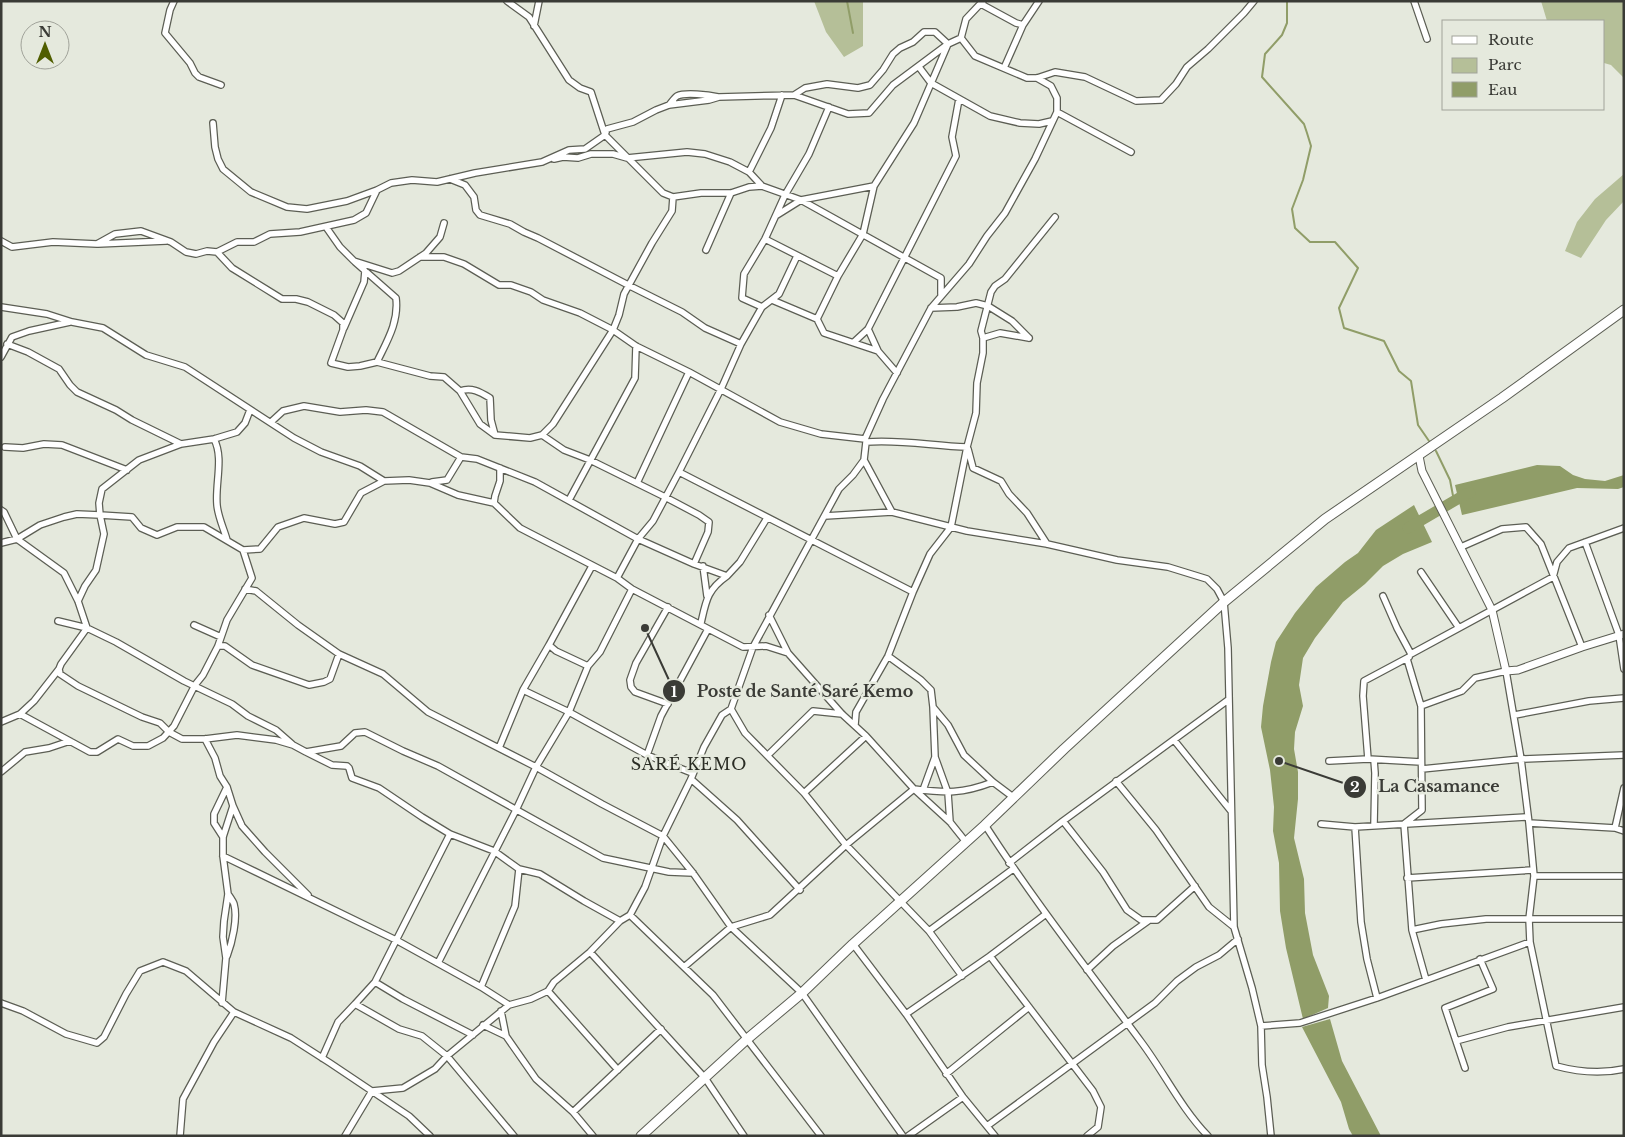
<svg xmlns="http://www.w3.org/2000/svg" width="1625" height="1137" font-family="'Libre Baskerville',serif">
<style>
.green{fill:#b5bf98}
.water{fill:#909d68}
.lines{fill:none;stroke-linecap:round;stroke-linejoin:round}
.stream{stroke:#909d68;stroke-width:2}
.river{stroke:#909d68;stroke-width:11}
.minor-casing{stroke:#5c5e54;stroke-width:8}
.tertiary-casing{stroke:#5c5e54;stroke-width:9}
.primary-casing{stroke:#5c5e54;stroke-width:11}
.minor{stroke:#fff;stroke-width:5.5}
.tertiary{stroke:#fff;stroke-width:7}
.primary{stroke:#fff;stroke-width:9}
.labels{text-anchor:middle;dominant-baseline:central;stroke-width:5;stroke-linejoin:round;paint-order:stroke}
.neighbourhood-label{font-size:16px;letter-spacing:1px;fill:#2a2c24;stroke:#e5e9dd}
.leader{fill:none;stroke:#3a3b36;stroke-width:2}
.callout-dot{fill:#3a3b36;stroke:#e5e9dd;stroke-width:2}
.mark-label{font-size:15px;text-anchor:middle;font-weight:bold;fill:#fff}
.callout-label{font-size:16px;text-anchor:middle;font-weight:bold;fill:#3a3b36;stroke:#e5e9dd;stroke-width:5;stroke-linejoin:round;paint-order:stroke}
</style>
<rect width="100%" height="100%" fill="#e5e9dd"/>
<!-- green -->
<path class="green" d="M814,1H863V46L844,57L826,32Z
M1541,1H1624V78L1611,65L1604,63V21H1547Z
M1624,174V201L1606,220L1581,258L1565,251L1577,222L1595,199Z"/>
<!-- water -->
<path class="water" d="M1537,465L1560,466L1573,475L1585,479L1605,481L1624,475V487L1618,489L1577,488L1462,515L1455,485Z
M1414,505L1432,542L1403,554L1383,566L1365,584L1343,602L1315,638L1303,658L1299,685L1303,706L1295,732L1294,749L1298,772V799L1294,838L1304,879L1305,913L1313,955L1329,996L1328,1008L1303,1019L1286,948L1280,911L1279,863L1273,831L1274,807L1270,770L1261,727L1263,706L1271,662L1276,642L1295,613L1316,587L1345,562L1358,553L1376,530Z
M1330,1019L1342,1061L1381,1136H1353L1349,1129L1341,1102L1302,1027Z"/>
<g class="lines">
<!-- stream -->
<path class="stream" d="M847,1L853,33
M1287,1V23L1282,35L1265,54L1262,77L1304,124L1307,133L1311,146L1303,180L1292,209L1295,228L1310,242H1335L1358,268L1339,308L1344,328L1384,341L1399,371L1411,381L1418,425L1429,441
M1436,451L1450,480L1454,501"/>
<!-- river -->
<path class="river" d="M1408,528L1466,494L1470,493"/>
<defs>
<path id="minor" d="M174,1L170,10L165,33L190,63L195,73L199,77L221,85
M507,1L529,17L569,80L580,88L591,92L605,135L663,193L673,197L701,193H731L749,187L762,186L801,200L941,278V294
M1414,1L1427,39
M981,4L1016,23L1023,25L1039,1
M534,26L539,1
M961,38L975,56L1027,78H1037L1055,72L1085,77L1136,101L1161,100L1176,84L1187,67L1208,49L1244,13L1254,1
M919,67L931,83L990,116L1020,123L1039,124L1052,121
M1004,68L1023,25
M794,95L805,88L827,84L858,88L870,85L883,70L893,54L900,48L913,42L924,32H935L948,44L914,123L874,186L863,234L838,276L817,319
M669,105C671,103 674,98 677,96C685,92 709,95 718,97
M1057,112L1131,152
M213,123L215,147L218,159L223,169L251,192L287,207L307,209L347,201L377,190
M554,159L563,157L578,158L591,154H613L627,158L687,152L705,154L730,162L749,172L762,186
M749,172L771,128L782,95
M450,179L465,185L474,197L476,210L480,215L510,224L524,232L538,238L630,286L682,312L705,328L741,344
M777,215L801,200L874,186
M326,227L340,247L354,261L392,273L399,271L426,253L440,237L444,223
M765,239L838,276
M1,241L12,247L53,242L97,244L115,234L141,231L171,242L186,252L196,254L207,251L217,252L237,242H254L270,234L300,232L354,220L366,213L377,190L391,183L412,180L437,182L475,173L542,162L569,150L585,149L605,135L607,129L633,122L656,110L669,105L709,100L719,97L794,95L848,114L869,113L893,85L948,44L961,38L966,19L983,1
M98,244L166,241
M706,250L731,193
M217,252L232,268L282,299H296L308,302L334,315L343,323V330L331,363L348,367L360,366L377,362L430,376L444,377L460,391L480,424L495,435L530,438L542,435L553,424L613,330L619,315L624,294L652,243L672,211L673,197
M420,257H444L464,264L499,285H511L531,292L543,300L580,313L613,330L636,346L689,372L780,422L821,434L865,439L866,442C900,439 933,446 967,447L976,413L977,383L983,353V338L981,331L991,292L995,286L1005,279L1055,217
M355,262L396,298C399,322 387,341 377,362
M772,300L817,319L824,333L878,351L897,373
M1,307L47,314L72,322L103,328L146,355L185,367L294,438L321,452L360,466L384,481
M762,307L742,298L744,274L765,239L785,195L809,154L829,107
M931,308L957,307L976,303L988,306L1012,321L1029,338
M344,328L364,282L365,271
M868,329L878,351
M983,338L1000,333L1029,338
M854,342L868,329L956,156L952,137L959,99
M7,344L28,352L59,369L70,385L77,392L116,410L132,420L181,444
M1,357L12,337L29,331L70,322
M460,391C472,387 480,392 490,398L491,420L495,435
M271,422L283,411L304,406L340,412L366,410L383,412L461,457
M542,435L564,450L590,460L665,497L699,515L709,522L708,532L694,564
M214,439C224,458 215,483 217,505C218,517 224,529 227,540
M865,439L883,399L931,308L969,264L987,236L1005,213L1035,159L1057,112V98L1051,86L1037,78
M5,447L23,448L44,444L62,445L127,470
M968,449L973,468L1001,481L1009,494L1027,513L1047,544
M864,460L892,512
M679,472L913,592L888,656L856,712L855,725
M432,482L447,480L461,457L477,459L535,482L638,539L694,564L727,576L740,562L767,518
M637,483L689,372
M569,500L635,378L636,346
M494,503L495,496L500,481V468
M1,510L4,512L17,539L64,573L78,601L87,628L116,642L184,681L232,704L248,716L276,730L292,744
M825,516L892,512L967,531L1047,544L1117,560L1168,567L1207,579L1217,589L1224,602L1228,648L1234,927L1252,988L1261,1026L1262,1065L1267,1097L1271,1136
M1585,542L1619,635L1624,669
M1,543L17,539L40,525L64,517L77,514L100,515L104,534L96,570L85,586L78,601
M1461,547L1502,529L1526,527L1541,544L1582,647
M243,550L204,527H177L157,535L141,528L132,517L100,515L99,503L102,489L139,460L181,444L214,439L237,432L245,423L250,410
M703,566L707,596
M1421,572L1459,628
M617,578L638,539L653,521L679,472L721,389L741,344L762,307L779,294L797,256
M245,589L256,591L298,625L339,654L383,674L428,712L536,767L602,804L663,836L693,873L731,927L802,993L903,1136
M913,592L930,554L951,527L967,447
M1383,596L1397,628L1411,654L1553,577L1557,562L1569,548L1624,528
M668,607L636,663L630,680L631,687L635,692L668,704
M769,615L788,653L842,714L866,736L914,789L950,822L966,842
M58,621L87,628L61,664L59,669L60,674L78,686L142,717L160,723L169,732L182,739H205L237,735L276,740L293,745L306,752L341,746L355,733L365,732L403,751L438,766L603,858L669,872L693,873
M701,623C706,601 707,590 727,576
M194,625L221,637
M218,646H225L252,665L309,685L324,682L330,679L339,654
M888,656L921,680L931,690L933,707L948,725L964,755L993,782L1013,797
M1407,659L1421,706L1422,810L1404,824L1412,930L1426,980
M588,666L556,651L549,645L592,566
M523,690L569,712L647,755L692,773
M1421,706L1462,691L1475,678L1506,671L1521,759L1529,823L1534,876L1529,919L1530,942L1556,1066C1578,1072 1601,1074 1624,1069
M731,709L745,733L804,793L846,845L929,931L962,976
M20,714L90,752H97L118,739L133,746H148L163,738L174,726L195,685L203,675L218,646L227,620L252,578L243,550L260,549L278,527L304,518L335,524L344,522L361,493L384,481L409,480L430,483L458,495L494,503L520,528L617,578L632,589L743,647L766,646L788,653
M1515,715L1589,701L1624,698
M1,722L20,714L34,701L59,669
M205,739L215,758L220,776L227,787L233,806L223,837V856L228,894L224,921L223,937L226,958L222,1003
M1174,740L1231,811
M499,748L523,690L549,645
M306,752L332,765L347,766L349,768L352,778L379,788L422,817L450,834L494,851L519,869L540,874L584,901L620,921
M647,755L661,716L708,629
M768,755L813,711L842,714
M935,757L948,793L950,822
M1368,759L1363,696L1364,681L1409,657
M1374,760L1375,773L1374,825
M1329,761L1368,759L1421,762
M1422,769L1521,759L1624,755
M1,772L25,752L49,748L70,741
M691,779L737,820L800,890
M1116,781L1156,830L1209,907L1234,927
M923,790L935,757L933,707
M804,793L866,736
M233,806L242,826L265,852L308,895
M1063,821L1103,872L1127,910L1141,920H1157L1195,886
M1529,823L1615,828L1624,831
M1321,824L1355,827L1527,817
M985,825C1034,901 1089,971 1142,1043C1165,1074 1181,1108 1208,1136
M1355,827L1361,922L1367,959L1377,998L1530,942
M1615,828L1624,788
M450,834L375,982L403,999L473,1035
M223,837L214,823V814L227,787
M223,856L396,940L481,987L509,1005
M1009,863L1063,821L1228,700
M1534,876H1624
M1407,878L1532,870
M630,915L713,995L821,1136
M1412,930L1441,924L1486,919H1624
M929,931L1013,869
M853,944L906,1014L963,1097L995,1136
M590,952L705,1078L744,1136
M227,956C232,943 238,918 234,904C233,901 230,897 228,894
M990,956L1093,1091L1101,1107L1098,1127L1087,1136
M1480,959L1493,989L1445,1008L1456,1041L1508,1027L1624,1007
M438,963L516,810L536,767L569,712L588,666L600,652L632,589
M684,967L731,927L770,915L846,845L914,789C946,793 962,794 993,782
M1087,970L1113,946L1148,921
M375,982L355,1004L399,1029L422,1036L447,1056L514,1136
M481,987L515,906L519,869
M548,991L618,1070
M1,1003L23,1011L66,1034L97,1043L104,1037L126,994L140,971L163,962L186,971L234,1012L291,1038L330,1063L409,1116L430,1136
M501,1011L506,1036L536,1079L573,1112L593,1136
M906,1014L990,956L1046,914
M483,1025L506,1036
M1261,1026L1300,1023L1377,998
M1456,1041L1465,1068
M322,1058L338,1022L355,1004
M946,1074L1029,1007
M573,1112L661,1029
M987,1126L1155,1003L1177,981L1196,967L1219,955L1238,939
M180,1136L183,1099L214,1042L234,1012
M345,1136L372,1091L403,1088L435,1069L447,1056L509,1005L531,999L548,991L554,982L590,952L620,921L630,915L645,887L663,836L691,779L704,747L722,715L731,709L753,647L839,489L853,475L864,460L866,442
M908,1136L963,1097"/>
<path id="tertiary" d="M1419,456L1422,471L1492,610L1506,671L1518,670L1582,647L1624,634"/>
<path id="primary" d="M641,1136L746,1040L802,993L853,944L985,825L1064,749L1224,602L1325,519L1502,398L1624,310"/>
</defs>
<!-- minor casing -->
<use href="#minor" class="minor-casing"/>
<!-- tertiary casing -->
<use href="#tertiary" class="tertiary-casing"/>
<!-- primary casing -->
<use href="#primary" class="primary-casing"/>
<!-- minor -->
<use href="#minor" class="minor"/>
<!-- tertiary -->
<use href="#tertiary" class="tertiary"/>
<!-- primary -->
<use href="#primary" class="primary"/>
</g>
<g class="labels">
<!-- neighbourhood labels -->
<g class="neighbourhood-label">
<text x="689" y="764">SARÉ KEMO</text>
</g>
</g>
<!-- callouts -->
<path class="leader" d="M645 628L674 691M1279 761L1355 787"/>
<g class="callout-dot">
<circle cx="645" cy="628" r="5"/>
<circle cx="1279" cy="761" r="5"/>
<circle cx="674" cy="691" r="12"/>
<circle cx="1355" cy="787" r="12"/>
</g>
<g class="mark-label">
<text x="674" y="697">1</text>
<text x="1355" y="792">2</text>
</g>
<g class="callout-label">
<text x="805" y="697">Poste de Santé Saré Kemo</text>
<text x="1439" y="792">La Casamance</text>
</g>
<!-- border -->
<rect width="1625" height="1137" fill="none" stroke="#3a3b36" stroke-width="5"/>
<!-- legend -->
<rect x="1442" y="20" width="162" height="90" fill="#e5e9dd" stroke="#a1a39a"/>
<rect x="1452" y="36" width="25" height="8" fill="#ffffff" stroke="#a1a39a"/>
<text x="1488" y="45" font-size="15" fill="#3a3b36">Route</text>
<rect x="1452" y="58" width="25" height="15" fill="#b5bf98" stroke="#a1a39a"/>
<text x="1488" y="70" font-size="15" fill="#3a3b36">Parc</text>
<rect x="1452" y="82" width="25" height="15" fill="#909d68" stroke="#a1a39a"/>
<text x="1488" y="95" font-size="15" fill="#3a3b36">Eau</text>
<!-- north arrow -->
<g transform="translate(45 45)"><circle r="24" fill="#e5e9dd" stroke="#a1a39a"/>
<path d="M0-4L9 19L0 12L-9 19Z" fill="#505e00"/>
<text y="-8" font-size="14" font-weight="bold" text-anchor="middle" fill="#3a3b36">N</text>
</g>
</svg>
